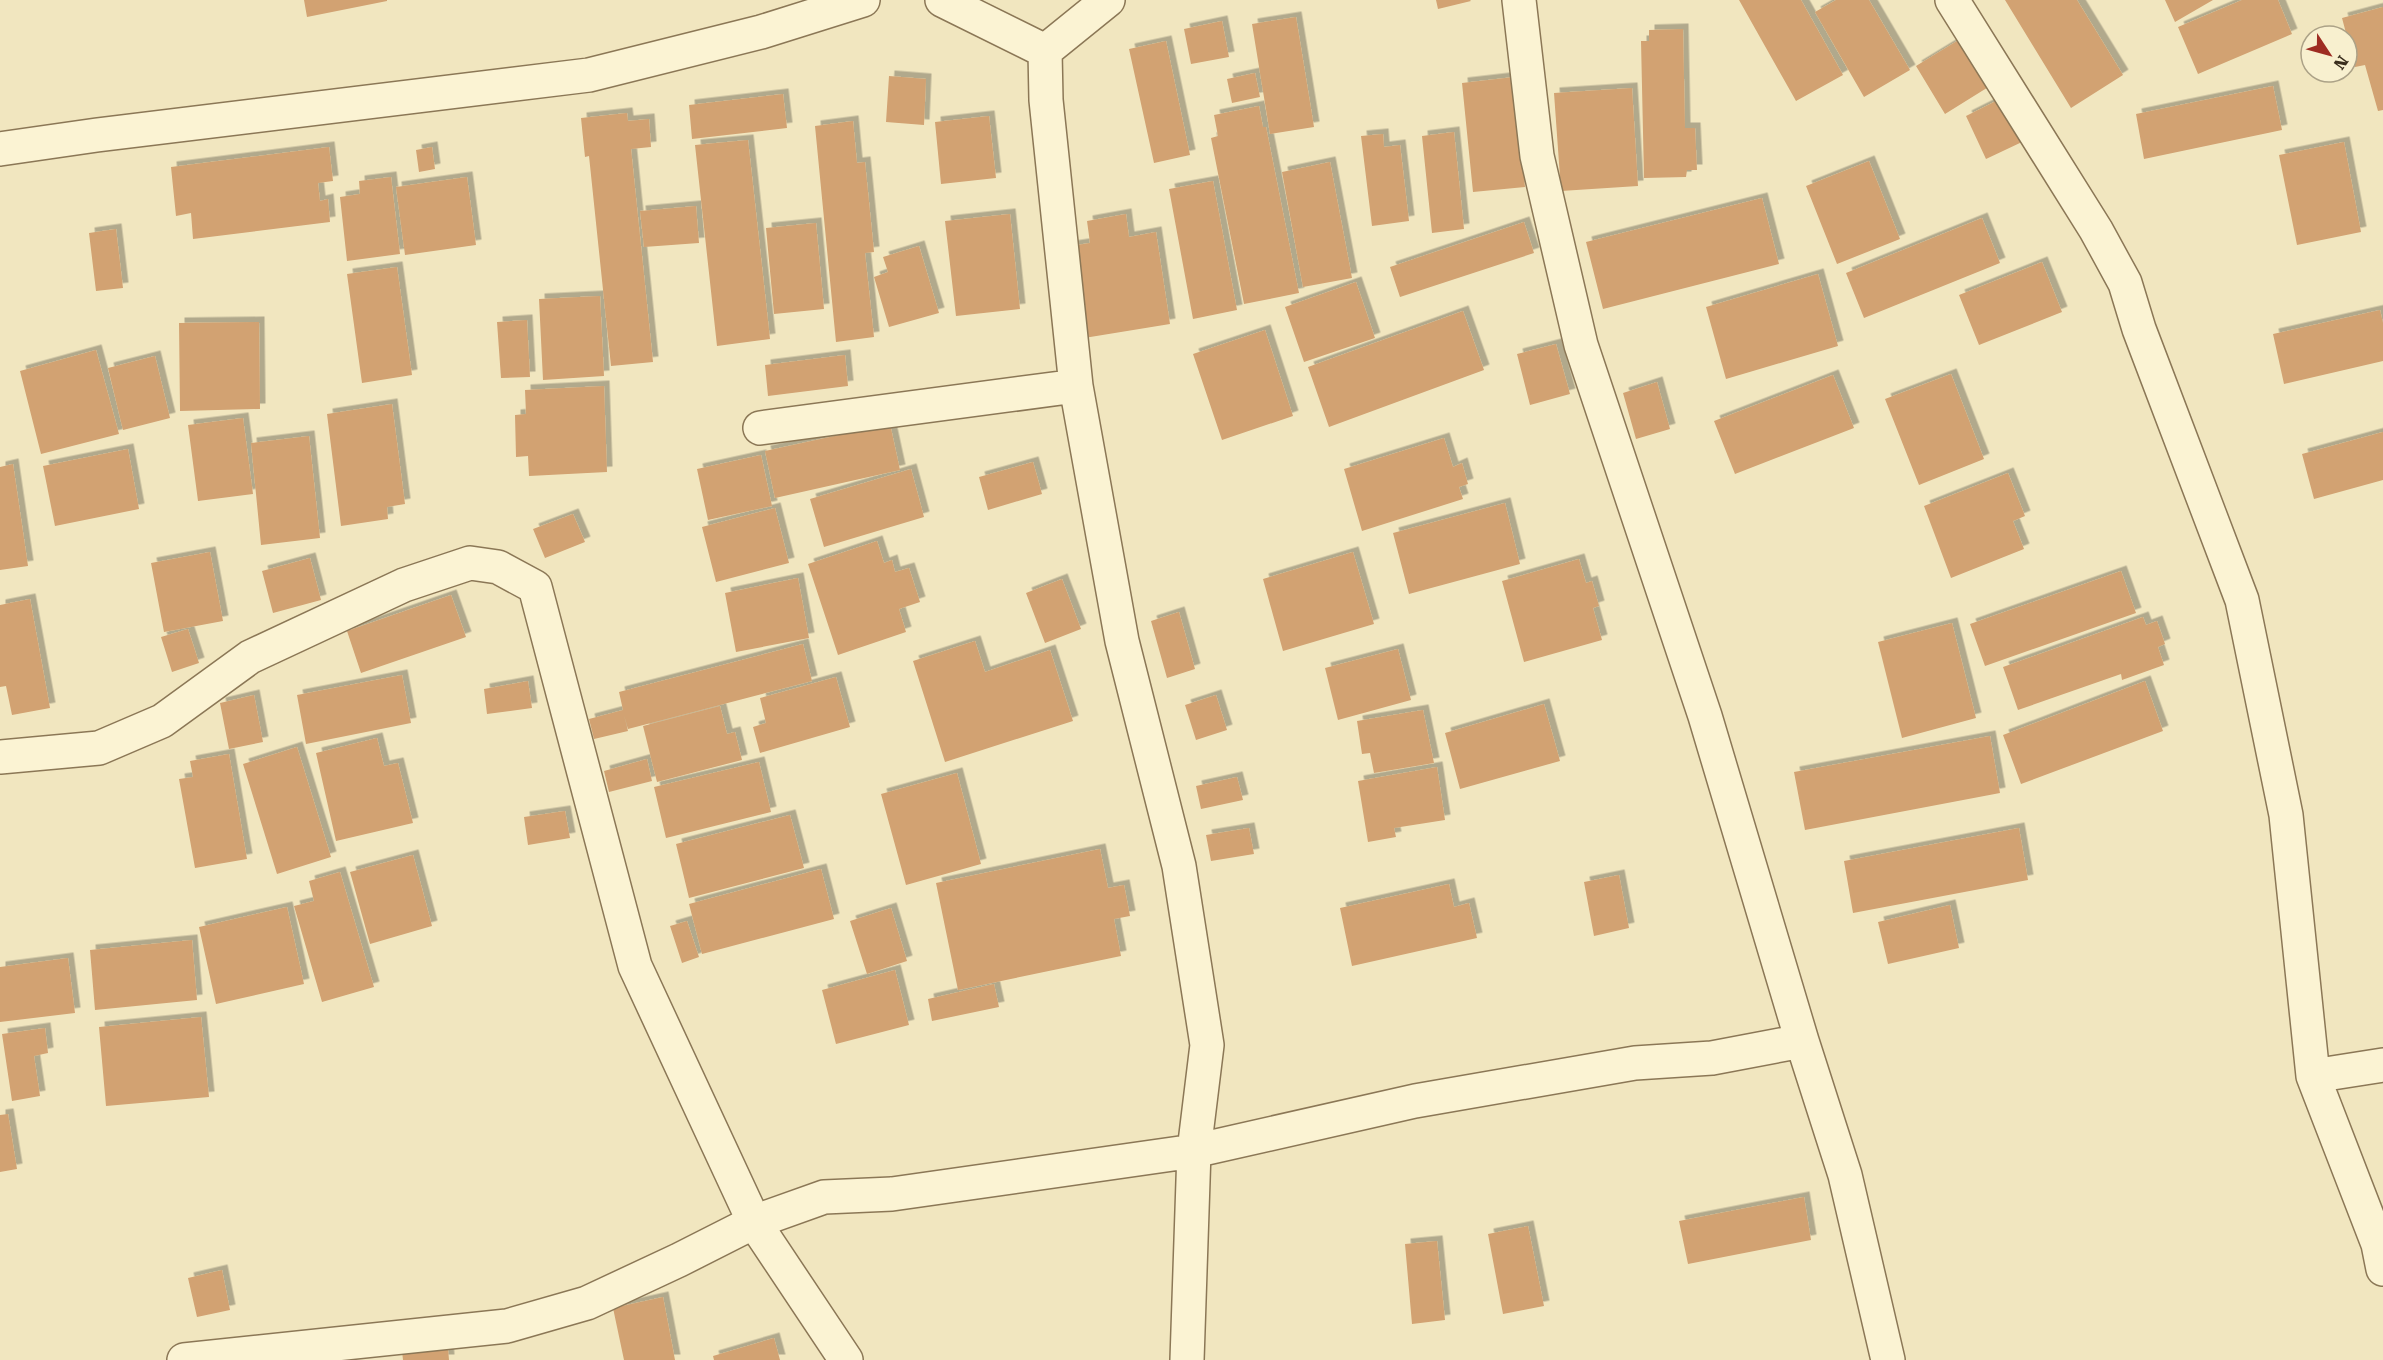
<svg xmlns="http://www.w3.org/2000/svg" width="2383" height="1360" font-family="'Roboto Serif',serif">
<style>
.building{fill:#d2a272;filter:url(#shadow)}
.lines{fill:none;stroke-linecap:round;stroke-linejoin:round}
.street-casing{stroke:#8b7756;stroke-width:36}
.street{stroke:#fbf3d3;stroke-width:33}
</style>
<defs>
<filter id="shadow"><feDropShadow dx="5.5" dy="-5.5" stdDeviation="0" flood-color="#0004"/></filter>
</defs>
<rect width="100%" height="100%" fill="#f1e6bf"/>
<!-- building -->
<path class="building" d="M304,0H387V1L307,17Z
M1436,0H1470L1471,1L1438,9Z
M1739,0H1801L1843,75L1796,101Z
M1836,0H1869L1910,70L1864,97L1815,12Z
M2005,0H2077L2123,75L2071,108Z
M2165,0H2213L2175,22Z
M2242,0H2278L2292,34L2198,74L2178,27Z
M2383,7V110L2378,111L2365,65L2355,67L2342,18Z
M1296,17L1314,127L1270,134L1252,24Z
M1222,21L1229,57L1191,64L1184,29Z
M1683,29L1685,128H1695L1697,170H1687L1686,177L1644,178L1641,41H1649V30Z
M1962,38L1990,86L1945,114L1916,66Z
M1166,41L1190,155L1154,163L1129,49Z
M1255,73L1260,97L1232,103L1227,79Z
M889,76L926,79L924,125L886,122Z
M1514,77L1525,187L1473,192L1462,83Z
M2273,86L2282,130L2144,159L2136,114Z
M1632,88L1638,186L1561,191L1554,93Z
M783,94L787,128L692,139L689,105Z
M2002,98L2022,142L1986,159L1966,116Z
M1259,106L1263,127H1266L1299,293L1244,304L1211,138L1218,136L1214,115Z
M627,113L628,121L649,119L651,147L631,149L653,362L611,366L589,156L585,157L581,118Z
M989,116L996,178L941,184L935,122Z
M853,121L857,163L865,162L874,252L865,253L874,337L836,342L815,126Z
M1454,132L1464,229L1432,233L1422,136Z
M1383,134L1384,147L1400,145L1409,221L1372,226L1361,136Z
M748,140L770,339L717,346L695,145Z
M2344,142L2361,232L2297,245L2279,155Z
M329,147L333,181L318,183L320,201L328,199L330,222L193,239L191,213L176,216L171,167Z
M432,147L435,169L419,172L416,150Z
M1869,161L1900,239L1837,264L1806,186Z
M1330,162L1352,278L1303,287L1282,172Z
M391,177L400,254L347,261L340,197L360,194L359,181Z
M467,177L476,245L405,255L396,187Z
M1213,181L1237,310L1193,319L1169,189Z
M1762,198L1779,264L1603,309L1586,242Z
M696,206L699,243L644,247L640,211Z
M1010,214L1020,309L956,316L945,221Z
M1126,214L1129,237L1156,232L1170,324L1078,339L1064,247L1090,243L1087,221Z
M1982,218L2000,263L1864,318L1846,273Z
M1524,222L1534,253L1400,297L1390,267Z
M816,223L824,309L774,314L766,228Z
M116,229L123,288L96,291L89,233Z
M919,246L939,313L889,327L874,277L888,272L883,257Z
M2042,262L2062,312L1979,345L1959,295Z
M397,267L412,375L362,383L347,274Z
M1818,274L1838,346L1726,379L1706,307Z
M1356,282L1375,338L1304,362L1285,307Z
M600,296L604,376L543,380L539,299Z
M2380,310L2383,323V361L2284,384L2273,334Z
M1463,311L1484,370L1329,427L1308,367Z
M527,320L530,377L501,378L497,322Z
M259,322L260,409L180,411L179,323Z
M1265,330L1293,416L1222,440L1193,354Z
M1556,344L1570,394L1530,405L1517,354Z
M96,350L119,434L41,454L20,371Z
M845,355L848,386L768,396L765,365Z
M155,356L170,418L123,430L108,368Z
M1951,374L1984,459L1919,485L1885,399Z
M1833,375L1854,428L1735,474L1714,421Z
M1657,382L1670,429L1636,439L1623,393Z
M604,386L607,472L529,476L528,456L516,457L515,415L526,414L525,390Z
M392,404L405,504L387,507L388,519L341,526L327,414Z
M243,418L253,494L198,501L188,425Z
M890,424L900,470L775,498L765,451Z
M2383,432V480L2314,499L2302,454Z
M309,436L320,538L261,545L251,443Z
M1444,438L1453,467L1462,463L1468,484L1459,487L1463,499L1362,531L1344,469Z
M128,449L139,509L55,526L43,466Z
M761,455L772,506L708,520L697,469Z
M1033,462L1042,494L988,510L979,477Z
M13,464L28,566L0,570V467Z
M911,469L924,517L824,547L810,499Z
M2008,473L2025,516L2013,521L2024,549L1951,578L1924,506Z
M1505,503L1520,564L1409,594L1393,533Z
M775,508L789,563L716,582L702,527Z
M573,514L585,542L545,558L533,529Z
M877,541L884,563L892,560L895,572L909,568L920,602L899,609L906,632L838,655L808,564Z
M210,552L223,621L164,632L151,563Z
M1353,552L1374,624L1283,651L1263,579Z
M310,558L321,600L273,613L262,571Z
M1579,559L1586,583L1592,581L1599,606L1593,608L1602,640L1524,662L1502,581Z
M2121,571L2136,613L1985,666L1970,624Z
M798,578L809,638L736,652L725,593Z
M1062,579L1081,629L1045,643L1026,593Z
M451,595L466,637L361,673L347,631Z
M30,599L50,708L12,715L6,686L0,687V605Z
M1179,612L1195,669L1167,678L1151,621Z
M2143,617L2146,625L2157,621L2165,644L2158,647L2164,665L2122,680L2121,674L2018,710L2003,667Z
M1952,623L1976,718L1902,738L1878,642Z
M188,629L199,663L172,672L161,637Z
M975,641L985,672L1050,650L1073,721L945,762L913,661Z
M803,644L812,681L628,729L624,715L628,731L594,739L589,719L623,710L619,692Z
M1398,649L1411,700L1338,720L1325,668Z
M402,675L411,723L306,744L297,695Z
M836,677L850,727L760,753L753,727L766,723L760,698Z
M528,681L532,708L487,714L484,689Z
M2145,681L2163,731L2021,784L2003,735Z
M254,695L263,742L229,749L220,703Z
M1216,695L1227,730L1196,740L1185,705Z
M1544,704L1560,761L1460,789L1445,733Z
M720,706L727,734L735,732L742,760L657,782L643,726Z
M1423,710L1434,763L1374,773L1370,753L1362,754L1357,721Z
M1990,736L2000,793L1805,830L1794,772Z
M377,738L384,766L398,763L413,823L336,841L316,753Z
M297,747L331,857L277,874L243,764Z
M229,754L247,859L195,868L179,779L193,777L190,761Z
M647,759L652,781L609,792L604,771Z
M759,762L771,812L666,838L654,787Z
M1437,767L1445,820L1394,828L1396,837L1368,842L1358,781Z
M957,773L981,864L906,885L881,794Z
M1237,777L1243,800L1201,809L1196,786Z
M565,811L570,838L528,845L524,817Z
M790,815L804,868L689,898L676,844Z
M1249,828L1254,854L1211,861L1206,835Z
M2019,828L2028,880L1853,913L1844,861Z
M1100,849L1108,888L1124,885L1130,916L1114,919L1121,956L958,990L936,883Z
M413,855L432,926L370,944L350,872Z
M821,869L834,919L702,954L689,904Z
M340,872L374,987L322,1002L294,906L314,901L309,881Z
M1619,875L1629,928L1594,936L1584,882Z
M1449,884L1454,907L1469,903L1477,938L1352,966L1340,908Z
M1950,905L1959,948L1888,964L1878,922Z
M287,907L304,984L216,1004L199,927Z
M891,908L907,961L867,974L850,921Z
M687,921L699,957L682,963L670,926Z
M192,940L197,1000L95,1010L90,950Z
M68,958L75,1013L0,1022V967Z
M895,970L909,1025L836,1044L822,990Z
M994,984L999,1007L932,1021L928,999Z
M201,1017L209,1097L106,1106L99,1027Z
M45,1028L48,1053L34,1056L40,1096L12,1101L2,1034Z
M8,1114L17,1169L0,1172V1115Z
M1804,1197L1811,1240L1688,1264L1679,1221Z
M1528,1226L1544,1306L1503,1314L1488,1234Z
M1437,1241L1445,1320L1412,1324L1405,1244Z
M222,1270L230,1310L197,1317L188,1278Z
M663,1297L675,1360H624L613,1308Z
M447,1337L449,1360H403L401,1342Z
M774,1338L780,1360H714L713,1356Z"/>
<g class="lines">
<defs>
<path id="street" d="M942,0L1045,51
M1108,0L1045,51L1046,100L1076,386L1122,641L1179,866L1207,1045L1194,1151L1187,1360
M1519,0L1537,156L1581,345L1705,716L1802,1041L1845,1175L1888,1360
M1952,0L2096,230L2125,283L2139,329L2242,600L2286,815L2313,1076L2378,1244L2383,1269
M0,149L97,135L589,75L761,32L863,0
M760,428L1076,386
M0,757L99,748L162,721L250,657L404,585L470,563L498,567L535,587L635,966L754,1222L846,1360
M2313,1076L2383,1065
M184,1360L507,1326L587,1303L679,1260L754,1222L824,1197L892,1194L1194,1151L1415,1101L1635,1063L1712,1058L1802,1041"/>
</defs>
<!-- street casing -->
<use href="#street" class="street-casing"/>
<!-- street -->
<use href="#street" class="street"/>
</g>
<!-- north arrow -->
<g transform="translate(2329 54) rotate(126)"><circle r="28" fill="#f8f0cf" stroke="#aca287" stroke-width="1.5"/>
<path d="M0-4.5L10 22L0 15L-10 22Z" fill="#9e2c22"/>
<text y="-9" font-size="16" font-weight="bold" text-anchor="middle" fill="#392d1c">N</text>
</g>
</svg>
